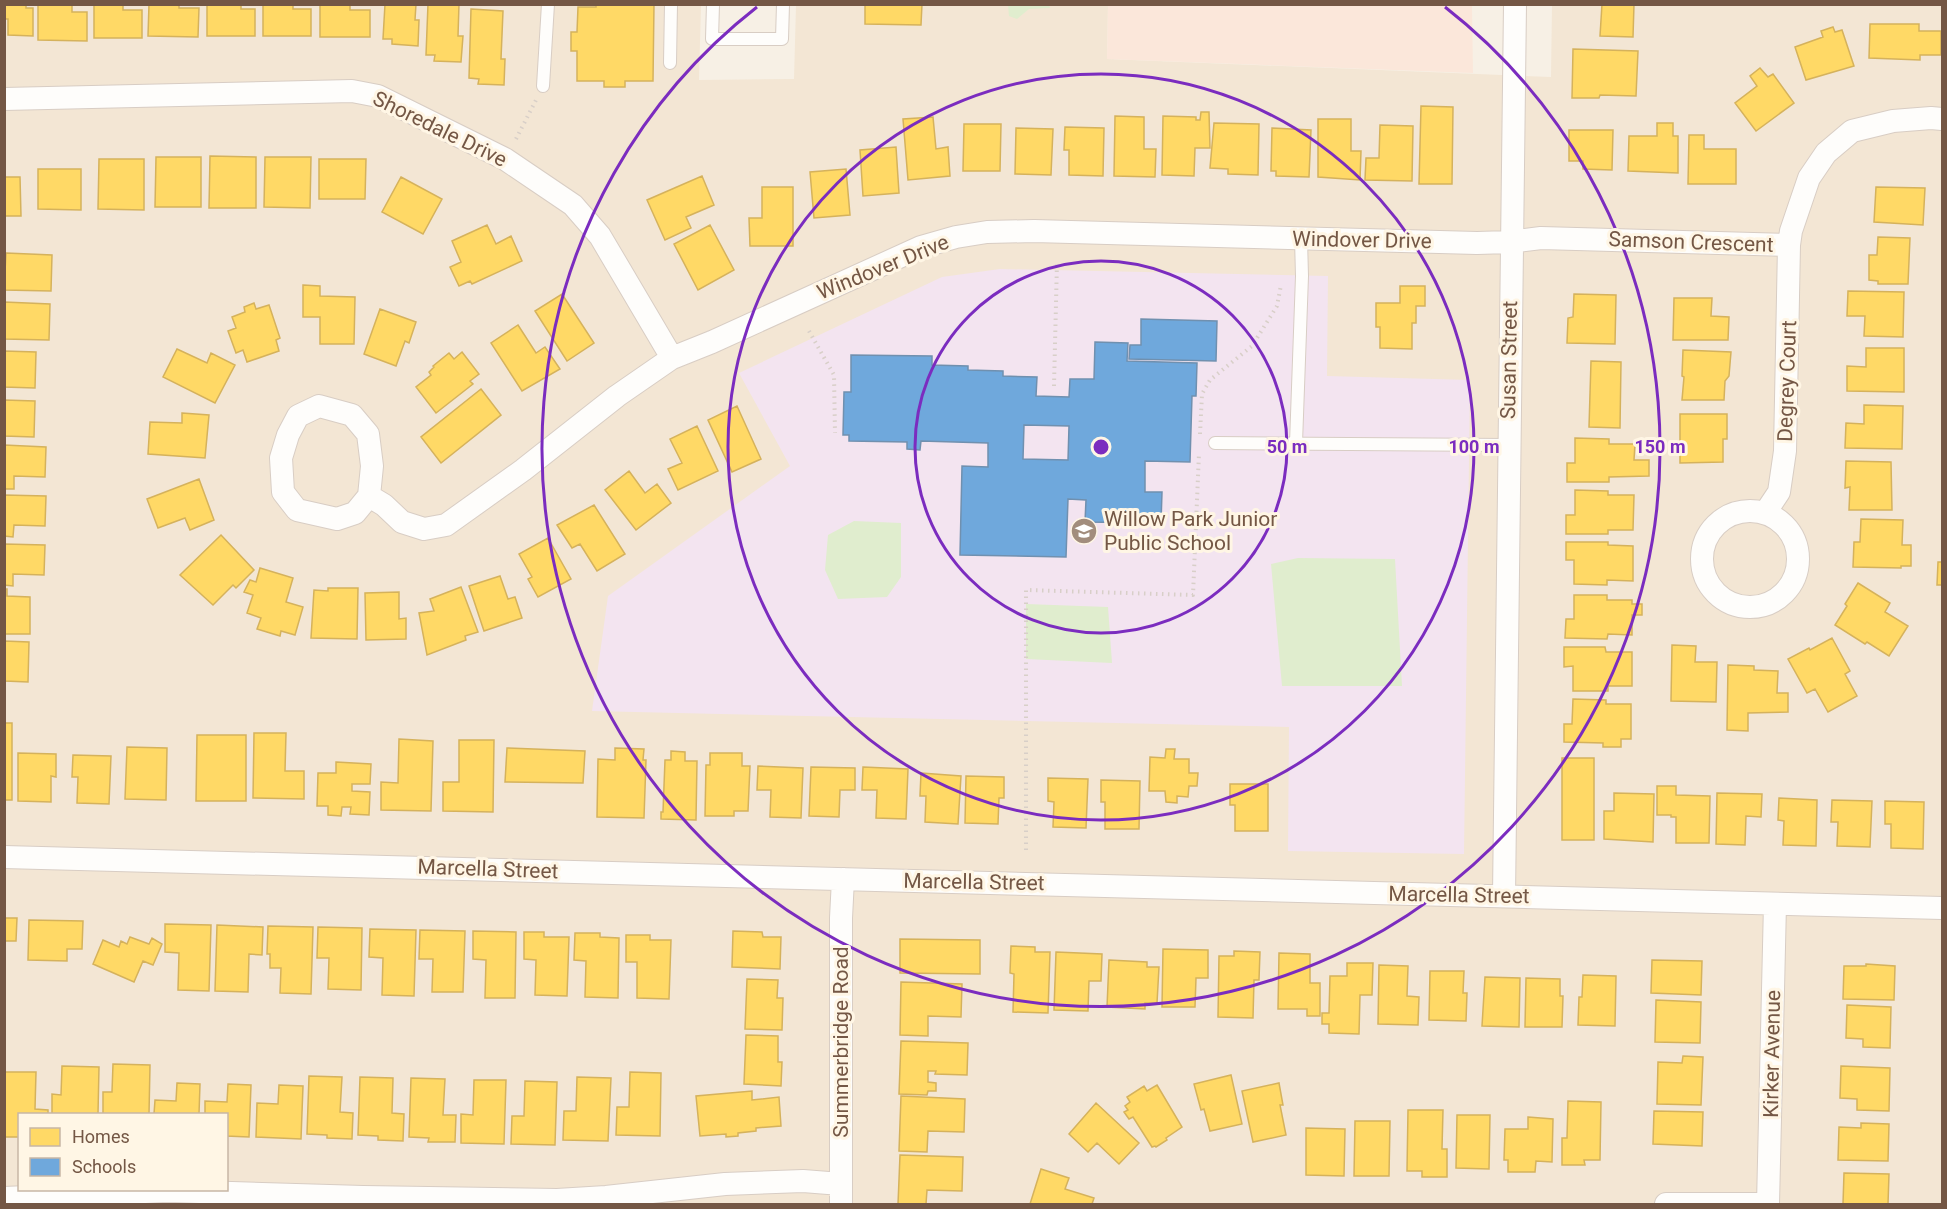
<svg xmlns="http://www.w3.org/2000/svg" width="1947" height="1209" font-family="Roboto,sans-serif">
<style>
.residential{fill:#f3e6d4;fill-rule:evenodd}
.commercial{fill:#fbe7da}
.education{fill:#f3e4f0}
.green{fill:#e0edce}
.homes{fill:#ffd966;stroke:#d5b25c;stroke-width:1.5}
.schools{fill:#6fa8dc;stroke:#7090af;stroke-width:1.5;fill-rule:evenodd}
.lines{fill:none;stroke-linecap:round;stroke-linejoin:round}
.lane-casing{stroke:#d8cdc4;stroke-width:14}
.street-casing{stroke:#d8cdc4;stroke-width:24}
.path{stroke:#d8cfc8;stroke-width:4;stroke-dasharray:1.5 4.5;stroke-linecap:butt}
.lane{stroke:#fefdfb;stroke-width:12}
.street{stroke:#fefdfb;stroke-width:22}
.ring{fill:none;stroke:#7b2cbf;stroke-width:3}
.labels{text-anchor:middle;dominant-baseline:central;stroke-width:6;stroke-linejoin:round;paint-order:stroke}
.street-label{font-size:21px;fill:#745745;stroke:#fff6e5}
.poi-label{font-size:21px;fill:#745745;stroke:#fff6e5;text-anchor:start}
.centre{fill:#7b2cbf;stroke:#fff6e5;stroke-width:3}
.ring-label{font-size:18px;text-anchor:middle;font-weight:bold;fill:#7b2cbf;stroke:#fff6e5;stroke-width:6;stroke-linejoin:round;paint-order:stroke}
</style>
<rect width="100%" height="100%" fill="#f7f0e5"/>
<!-- residential -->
<path class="residential" d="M5,5H701L699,80L794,79L796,5H1108L1107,59L1551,77L1552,5H1942V1204H5ZM20,1114H226V1190H20Z"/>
<!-- commercial -->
<path class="commercial" d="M1108,5H1472L1473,73L1107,59Z"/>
<!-- education -->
<path class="education" d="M1000,269L1328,276L1327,376L1470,380L1464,854L1288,851L1289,727L592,711L608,596L790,466L739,373L942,277Z"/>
<!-- green -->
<path class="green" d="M1008,5H1049L1050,8L1029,9L1017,19L1009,16Z
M854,521L901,523V577L887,597L838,599L825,570L828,535Z
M1298,558L1395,559L1402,686H1282L1271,564Z
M1026,604L1108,607L1112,663L1026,659Z"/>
<!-- homes -->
<path class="homes" d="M4,4H26V8H33V36L8,35V19H4Z
M38,4H72V12H87V41L38,40Z
M94,4H123V10H142V38H94Z
M149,4H179V8H199L198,37L148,36Z
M207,4H241V9H255V36H207Z
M263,4H293V9H311V36H263Z
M320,4H350V10H370V37H320Z
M385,4H416L415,20H419L418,46L392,44V39H383Z
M428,4H459L458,36H463L461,62L434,61L435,55H426Z
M596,4H654L653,81H625V87H604V81H577V51H571V32H577L578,7H596Z
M865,4H922L921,25L865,24Z
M1602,4H1634L1633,37L1600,36Z
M471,9L503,11L501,59H505L504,85L478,84L479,79L469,78Z
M1870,24H1919V31H1941V55H1920V60L1869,58Z
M1833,27L1835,32L1842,30L1854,66L1806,80L1795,47L1823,37L1821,31Z
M1573,49L1638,51L1636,96L1600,95L1599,98H1572Z
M1760,68L1768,77L1773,74L1794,103L1756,131L1735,103L1757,86L1750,76Z
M1421,106L1453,107L1452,184H1419Z
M1201,112H1209L1210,148H1195L1194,176L1162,175L1163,116L1196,117V120H1200Z
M1115,116L1144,117V149H1156L1155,177L1114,176Z
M933,117L936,149L948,147L950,176L908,180L903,119Z
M1318,119H1351V151H1361L1360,180L1318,177Z
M1214,123L1259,124L1258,175L1228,174V169L1210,168Z
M1657,123H1673V136H1678V173L1628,171L1629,136H1657Z
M964,124H1001L1000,171H963Z
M1380,125L1413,126L1412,181L1365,180L1366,158H1379Z
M1065,127L1104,128L1103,176L1069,175V150H1064Z
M1016,128L1053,129L1051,175L1015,174Z
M1272,128L1311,130L1309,177L1276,176V171H1271Z
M1569,130H1613L1612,170L1583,169V161H1569Z
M1689,135H1704V149H1736V184H1688Z
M896,147L899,193L863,196L860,150Z
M210,156L256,157V208H209Z
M156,157H201V207H155Z
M265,157H311L310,208L264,207Z
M99,159H144V210L98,209Z
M319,159H366L365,199H319Z
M38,169H81V210L38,209Z
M846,169L850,215L814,218L810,172Z
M702,176L714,205L686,217L691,228L665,240L647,200Z
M4,177H20L21,216H4Z
M401,177L442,199L423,234L382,212Z
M762,187H793V246H750L749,218H762Z
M1876,187L1925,188L1923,225L1874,222Z
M487,225L496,244L511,236L522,261L472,284L470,281L459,286L450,267L461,262L452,241Z
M710,225L734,270L698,290L674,244Z
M1878,237L1910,238L1908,284H1878V281L1869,280V255H1877Z
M6,253L52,255L51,291L4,290Z
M303,285L320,286V296L355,297L354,344H320V317H303Z
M1400,286H1425V306H1416V323H1412V349L1380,348V327H1376V303H1400Z
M1848,291L1904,292L1903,337L1864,336L1865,316H1847Z
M562,294L594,343L567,361L535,311Z
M1574,294L1616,295L1615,344L1567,343L1568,318L1573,317Z
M1674,298H1712L1711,316L1729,317L1728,340H1673Z
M4,302L50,304L49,340L4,339Z
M254,303L256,309L269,305L280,338L276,340L279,351L247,362L243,350L236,353L228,331L236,328L232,317L245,312L244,307Z
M380,309L416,322L409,343L405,341L396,366L364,354Z
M518,325L536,353L545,347L560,369L522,391L491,343Z
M1866,348H1904V392L1847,391V366L1866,367Z
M177,349L207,363L211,353L235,365L215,403L163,377Z
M1683,350L1731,352L1729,376L1725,381L1724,400H1682L1684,377L1682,376Z
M4,351L36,352L35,388L4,387Z
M462,352L479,374L470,381L473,384L436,413L416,387L431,375L429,372L434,367L433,366L449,353L454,359Z
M1591,361L1621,362L1620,428L1589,427Z
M481,389L501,415L441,463L421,437Z
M4,400L35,401L34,437L4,436Z
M1864,405L1903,406L1902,449L1845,448L1846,423L1864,424Z
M737,406L761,459L732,472L708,420Z
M182,413L209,415L205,458L148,454L150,422L182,423Z
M1680,414H1727V439H1723V462L1680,463Z
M697,426L718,471L678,490L668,469L682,463L670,439Z
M1575,438L1609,439V444H1635L1634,460H1649V476L1609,477V482H1567V463H1575Z
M4,445L46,447L45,477L14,476V489H4Z
M1846,461L1891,462L1892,510H1849L1850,487L1845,488Z
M629,471L645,493L657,484L671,503L636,530L605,490Z
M199,479L214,520L190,530L185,518L158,528L147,499Z
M1575,490L1608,491V495H1634L1633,530H1608V534H1566V515H1575Z
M4,495L46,496L45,526L14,525L13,537L4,536Z
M594,505L625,554L597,571L580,544L572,548L557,525Z
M1861,519L1903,520L1902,545H1911V566H1901V568L1853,567L1854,542H1860Z
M221,535L254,570L236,588L233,585L213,605L180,575Z
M548,538L571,579L538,597L528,579L532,577L519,554Z
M1566,542H1608V545L1633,546V581L1607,580V585L1574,584V560H1566Z
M4,544L45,545L44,575L13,574V586L4,585Z
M1938,562H1942V585H1937Z
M260,568L293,578L286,602L303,607L295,635L281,631L280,636L257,629L261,618L247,613L253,595L244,592L250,580L256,582Z
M500,576L508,599L515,597L522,618L484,631L469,586Z
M1858,583L1890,603L1885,612L1908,626L1889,656L1867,642L1865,644L1835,625L1847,606L1845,604Z
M461,587L478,632L465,636L466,640L427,655L419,613L434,611L430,599Z
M328,588H358L357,639L311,638L314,590L328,591Z
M4,589H7V596L30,597V634H4Z
M399,592V619L406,618V639L366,640L365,593Z
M1574,595H1607V600H1632V604H1642V615H1632V635L1608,634L1607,639L1565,638L1566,619H1574Z
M1832,638L1850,671L1845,674L1857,696L1828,712L1815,689L1807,693L1788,659L1809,648L1810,650Z
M4,641L29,642L28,682L5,681Z
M1672,645L1696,646L1695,662H1717L1716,702L1671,701Z
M1564,647H1605L1606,652H1632V686H1608V691H1573V666L1564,667Z
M1728,665L1754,666V670L1778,671L1777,693H1788V712L1748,713V731L1727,730Z
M1573,699L1606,700V704H1631V739H1621V747H1603V743L1564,742V724H1572Z
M4,723H12V800H4Z
M254,733H286L285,771H304V799L253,798Z
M197,735H246V801H196Z
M399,739L433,741L431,811L381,810V782L398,783Z
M459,740H494L493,812L443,811V782H459Z
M127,747L167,748L166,800L125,799Z
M507,748L585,751L583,783L505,782Z
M615,748L644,749L643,760H646L644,818L597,817L598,759L615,760Z
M1166,749H1175L1174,759H1189V773H1198L1197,786H1189L1188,797L1177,796V803L1166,802L1165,791H1149L1150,757L1165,758Z
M671,751L685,752V761H697L696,820L661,819V812H663L665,760H671Z
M18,753L56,754V777L51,776V802L18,801Z
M710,753H742V766H750L748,811H734V816H705L706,765H710Z
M73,755L111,756L109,804L77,803L78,777H72Z
M1562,758H1594V840H1562Z
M336,762L371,764L370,784H352V791L370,792L369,815L350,814L351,807H342L341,816L328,815V806H317L318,773H336Z
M758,766L803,768L801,818L770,817L771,790H757Z
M811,767L855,768V790H840L839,817L809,816Z
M863,767L908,769L906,819L876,818L877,790H862Z
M921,773L961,776L958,824L925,822L926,796H920Z
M966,776L1004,777V798H999L998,824L965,823Z
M1048,778L1088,779L1086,828L1053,827L1054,802L1048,801Z
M1101,780L1140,781L1139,829H1105V802H1101Z
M1230,784H1268V831H1235V805H1230Z
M1657,786H1676V795L1710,796L1709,843H1676V817H1671V815H1657Z
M1614,793L1654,794L1653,842L1604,839V811H1614Z
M1717,793L1762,794L1761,817L1746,816L1745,845L1716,844Z
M1779,798L1817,800L1816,846L1783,845L1784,821L1778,820Z
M1832,800L1872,801L1870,847L1837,846L1838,822H1831Z
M1885,801L1924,802L1923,849L1891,848V824H1885Z
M4,918H17L16,941H4Z
M29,920L83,921L82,949H67V961L28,960Z
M165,924L211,925L209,991L178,990L179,953L165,952Z
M217,925L263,927L262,955L249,954L248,992L215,991Z
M268,926L313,927L311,994L280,993L281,968H270V954H267Z
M318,927L362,928L361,990L328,989L329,958H317Z
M370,929L416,930L414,996L382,995L383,958L369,957Z
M420,930L465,931L463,992H432L433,959H419Z
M473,931L516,932L515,998H485L486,960L473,959Z
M733,931L762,932L763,937H781L780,969L732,967Z
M524,932H544V937H569L567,996L535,995L536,960L524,959Z
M575,933H600V937L619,938L618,998L585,997L586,961L574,960Z
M626,935H650V940H671L669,999L637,998V962H626Z
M130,937L149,944L152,938L162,944L153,965L143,961L134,982L93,964L103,940L119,947L121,941L127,944Z
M900,939L980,940V974L900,973Z
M1011,946L1035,947V952H1050L1048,1013L1013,1012L1014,974L1010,973Z
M1163,949L1208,950V978H1196L1195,1007H1162Z
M1234,951L1260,952L1259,980H1254L1253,1018L1218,1017L1219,956H1234Z
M1056,952L1102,954L1101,981H1089L1088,1011L1054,1010Z
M1279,953L1310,954V983H1320V1016H1307V1009H1278Z
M1109,960L1147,962V967H1159L1157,1003H1145V1009L1107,1007Z
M1652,960L1702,961L1701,995L1651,993Z
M1347,963H1373L1372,995H1360L1359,1034L1329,1033V1024H1322V1013H1329L1330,976H1347Z
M1866,964L1895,966L1894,1000L1843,999L1844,966H1866Z
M1379,965L1408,966L1407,996L1419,997L1418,1025L1378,1024Z
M1430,971H1464L1463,993H1467L1466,1021L1429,1020Z
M1583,975L1616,976L1615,1026L1578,1025L1579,997H1582Z
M1485,977L1520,978L1519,1027L1482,1026Z
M1526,978L1560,979V996H1563L1562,1027H1525Z
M747,979L778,980L777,998H783L782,1030L745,1029Z
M901,982L962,984L961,1017L928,1016V1036L900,1035Z
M1656,1000L1701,1002L1700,1043L1655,1042Z
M1847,1005L1891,1007L1890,1048L1863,1047V1039L1846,1038Z
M746,1035L778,1036V1062H782L781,1086L744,1084Z
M901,1041L968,1043L967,1075L935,1074L936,1071H928V1082L936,1083V1091H928L927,1095L899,1094Z
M1683,1056L1703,1057L1701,1105L1657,1104L1658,1062L1682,1063Z
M113,1064L150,1065L149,1114H103V1092H112Z
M62,1066L99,1067L98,1114H52V1094L61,1095Z
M1841,1066L1890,1068L1889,1111L1857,1110V1099L1840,1098Z
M4,1072H36L35,1109L48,1110V1114H20V1137H4Z
M630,1072L661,1073L660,1136L616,1135L617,1107H629Z
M1231,1075L1242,1124L1210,1131L1204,1109L1201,1110L1194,1084Z
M309,1076L342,1077L340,1112L353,1113L352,1139L327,1138V1135L307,1134Z
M360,1077L393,1078L392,1113L404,1114L403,1141L378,1140V1136L358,1135Z
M577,1077L611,1078L608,1141L563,1140L564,1111H576Z
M411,1078L445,1079L443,1115H456L455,1142H428L429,1138L409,1137Z
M474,1080H506L504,1144L461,1143V1114L473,1115Z
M525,1081L557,1082L555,1145L511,1144L512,1116H524Z
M177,1083L200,1084L199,1114H154L155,1100L176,1101Z
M1279,1083L1283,1105H1280L1286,1135L1253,1142L1242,1091Z
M228,1084L251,1085L249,1137L226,1136V1114H205V1101L227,1102Z
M279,1085L303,1086L301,1139L256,1137L257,1103L278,1104Z
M1157,1085L1182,1127L1166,1138L1167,1140L1156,1147L1155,1146L1152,1147L1133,1117L1129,1119L1124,1112L1128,1110L1125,1106L1130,1102L1127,1097L1144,1086L1147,1091Z
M752,1091V1100L779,1097L781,1126L756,1128V1131L738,1133V1136L726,1137V1134L700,1136L696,1096Z
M901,1096L965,1099L964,1132L928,1131L927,1152L899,1151Z
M1568,1101L1601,1102L1600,1160H1584L1585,1165H1562V1138H1567Z
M1096,1103L1139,1143L1119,1164L1097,1143L1088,1152L1069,1134Z
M1408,1110H1443L1442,1149H1447V1177H1422V1171H1407Z
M1654,1111L1703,1112L1702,1146L1653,1144Z
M1457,1115H1490L1489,1169L1456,1168Z
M1528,1117L1553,1119L1552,1162L1536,1161L1535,1172H1508V1160H1504L1505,1129H1528Z
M1355,1121H1390L1389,1176H1354Z
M1861,1123L1889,1124L1888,1161L1838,1160L1839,1127L1861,1128Z
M1306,1128L1345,1129L1344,1176L1306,1175Z
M900,1155L963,1157L962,1191L927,1190L926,1204H898Z
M1041,1169L1069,1178L1065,1189L1094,1198L1092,1204H1030Z
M1844,1173L1889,1174L1888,1204H1843Z"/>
<!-- schools -->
<path class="schools" d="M1141,319L1217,321L1216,361L1129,359L1130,345H1141Z
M1095,342L1128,343L1127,361L1197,363L1196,396H1192L1190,462L1145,461V492H1162L1161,523L1085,522L1086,500L1068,499L1066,557L960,555L962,466L988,467V443L921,441L920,450L907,449V442L849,441V435H843L844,392H851V355L932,356V365L968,366V370L1003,371V376L1037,377L1036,396L1069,397L1070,379H1094ZM1024,425L1069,426L1068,460L1023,459Z"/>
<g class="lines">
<defs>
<path id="lane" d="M713,4L712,39H782L783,4
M670,63L671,4
M543,86L548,4
M1215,443L1508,445
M1296,443L1302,276L1301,239"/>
<path id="street" d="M4,99L352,91L378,96L505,159L573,205L600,236L672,358
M319,406L352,415L368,434L372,466L369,496L355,513L337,519L297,510L283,492L281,458L288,435L298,416Z
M369,496L384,505L402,522L424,529L446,525L523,470L617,396L672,358L712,342L921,247L956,237L987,232L1034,231L1477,243L1510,242L1541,238L1789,245
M1702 559a48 48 0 1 1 96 0a48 48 0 1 1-96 0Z
M1765,513L1779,492L1785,451L1789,245L1791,231L1809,178L1826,153L1852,131L1893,121L1931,118L1942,119
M4,857L1942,908
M1504,896L1515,4
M4,1198L168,1191L363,1197L557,1200L606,1197L725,1184L803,1181L841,1184
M841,1204V918L843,879
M1666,1204H1768
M1768,1204L1775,904"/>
</defs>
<!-- lane casing -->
<use href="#lane" class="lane-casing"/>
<!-- street casing -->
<use href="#street" class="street-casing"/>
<!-- path -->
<path class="path" d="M516,139L536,100
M809,331L834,375L835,433
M1054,386L1057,262
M1200,434L1202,394L1210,380L1252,346L1277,306L1281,285
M1026,850V590L1193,595L1199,453"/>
<!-- lane -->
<use href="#lane" class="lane"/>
<!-- street -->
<use href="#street" class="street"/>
</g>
<!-- distance rings -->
<g class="ring">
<circle cx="1101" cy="447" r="186"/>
<circle cx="1101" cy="447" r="373"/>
<path d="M1445 7A559 559 0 1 1 757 7"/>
</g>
<!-- icons -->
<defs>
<symbol id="school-disc" viewBox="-11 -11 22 22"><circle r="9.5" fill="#a28d7d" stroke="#fff6e5"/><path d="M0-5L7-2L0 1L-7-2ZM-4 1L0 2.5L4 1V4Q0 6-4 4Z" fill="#fff"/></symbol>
</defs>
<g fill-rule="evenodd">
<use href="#school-disc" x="1069" y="516" width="30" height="30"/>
</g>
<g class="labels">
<!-- street labels -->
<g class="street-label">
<text transform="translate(440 129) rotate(26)">Shoredale Drive</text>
<text transform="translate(1362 240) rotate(1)">Windover Drive</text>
<text transform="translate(1691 242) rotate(2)">Samson Crescent</text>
<text transform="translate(883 267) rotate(-22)">Windover Drive</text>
<text transform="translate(1509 360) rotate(-89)">Susan Street</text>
<text transform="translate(1787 381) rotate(-88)">Degrey Court</text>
<text transform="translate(488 869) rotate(2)">Marcella Street</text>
<text transform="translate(974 882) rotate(1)">Marcella Street</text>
<text transform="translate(1459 895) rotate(1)">Marcella Street</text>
<text transform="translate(841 1042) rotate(-90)">Summerbridge Road</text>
<text transform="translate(1772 1054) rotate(-89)">Kirker Avenue</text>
</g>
<!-- poi labels -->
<g class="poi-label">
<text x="1104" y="519">Willow Park Junior<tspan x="1104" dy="24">Public School</tspan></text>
</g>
</g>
<circle cx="1101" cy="447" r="9" class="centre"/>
<g class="ring-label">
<text x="1287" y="453">50 m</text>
<text x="1474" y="453">100 m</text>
<text x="1660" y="453">150 m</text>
</g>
<!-- border -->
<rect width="1947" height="1209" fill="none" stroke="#745745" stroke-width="12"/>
<!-- legend -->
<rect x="18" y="1113" width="210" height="78" fill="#fff6e5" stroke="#c7b6a5" stroke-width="1.5"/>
<rect x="30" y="1128" width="30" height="18" fill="#ffd966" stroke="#c7b6a5" stroke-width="1.5"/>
<text x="72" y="1143" font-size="18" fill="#745745">Homes</text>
<rect x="30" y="1158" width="30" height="18" fill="#6fa8dc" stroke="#c7b6a5" stroke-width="1.5"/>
<text x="72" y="1173" font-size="18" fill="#745745">Schools</text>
</svg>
